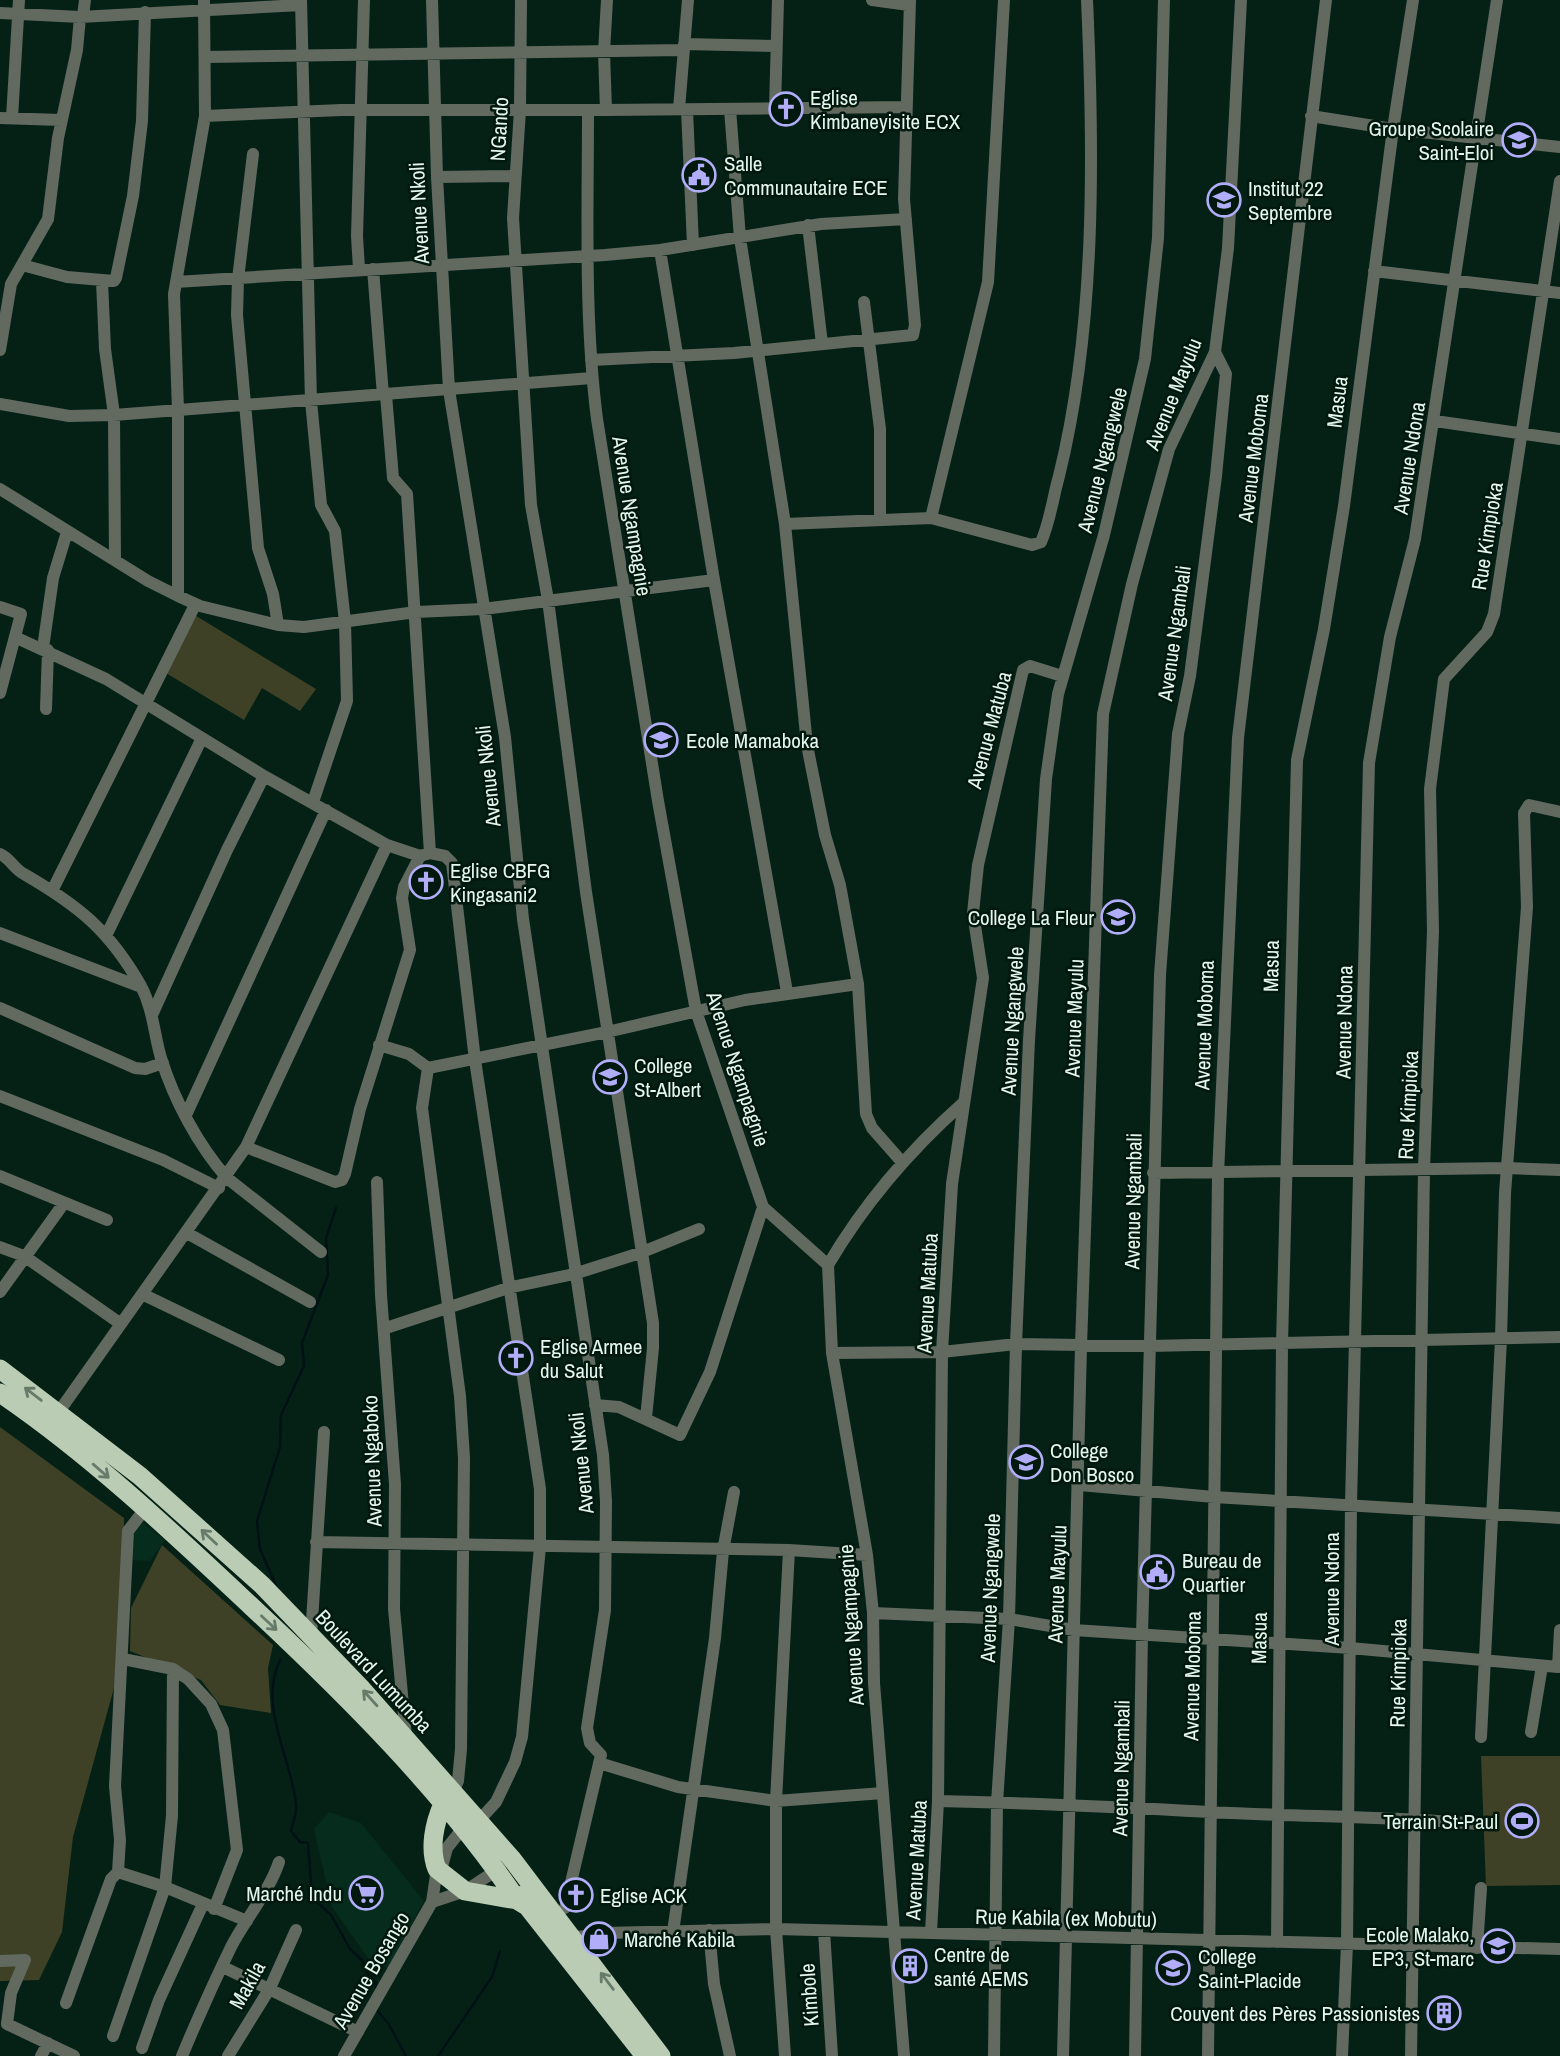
<svg xmlns="http://www.w3.org/2000/svg" width="1560" height="2056" font-family="'Archivo Narrow',sans-serif">
<style>
.built{fill:#052c1d}
.green{fill:#3e4126}
.lines{fill:none;stroke-linecap:round;stroke-linejoin:round}
.stream{stroke:#001115;stroke-width:2.5}
.minor{stroke:#626a60;stroke-width:12}
.trunk{stroke:#baccb4;stroke-width:19}
.oneway{stroke:#667b69}
.labels{text-anchor:middle;dominant-baseline:central;stroke-width:5;stroke-linejoin:round;paint-order:stroke}
.poi-label{font-size:21px;fill:#e6f6ed;stroke:#00180d;text-anchor:start}
.street-label{font-size:21px;fill:#e6f6ed;stroke:#00180d}
</style>
<rect width="100%" height="100%" fill="#052116"/>
<!-- built -->
<path class="built" d="M137,1518L165,1540L150,1561L133,1560L128,1537Z
M329,1812L361,1823L424,1901L388,1968L370,1961L332,1907L314,1829Z"/>
<!-- green -->
<path class="green" d="M193,614L316,689L300,711L262,688L244,720L161,670Z
M0,1427L124,1518L123,1655L73,1837L62,1932L39,1980L0,1981Z
M162,1545L273,1645L268,1668L271,1713L220,1705L201,1680L130,1651L131,1608Z
M1481,1756H1560V1885L1486,1886Z"/>
<g class="lines">
<!-- stream -->
<path class="stream" d="M277,1588L260,1549L257,1521L280,1447L281,1415L304,1366L302,1343L328,1275L326,1238L336,1208
M280,1660C258,1708 291,1756 296,1804C297,1812 293,1823 291,1831L300,1842L308,1843L312,1897L331,1915L350,1949L362,1960L367,1973L376,1983V1989
M376,2009L388,2023L406,2056
M438,2056L492,1977L500,1951"/>
<!-- minor -->
<path class="minor" d="M301,0L311,401L321,505L335,531L345,622L347,701L313,802
M432,0L437,177L449,390L505,737L523,919L603,1455L606,1501L605,1610L587,1728L590,1743L601,1755L565,1908
M521,0L520,110L513,218L531,505L548,600L586,892L653,1323V1348L646,1418
M607,0L604,52L606,110H588C588,213 584,317 597,419L658,801L696,1011L763,1207L828,1265L832,1353L867,1555L873,1613L874,1683L904,2056
M872,0L909,5
M0,13L80,17L301,5
M83,16L85,0
M684,44L776,46
M205,57L683,50
M775,108L778,0
M679,109L688,0
M730,109L740,238L785,524L807,745L825,835L840,885L858,984L866,1114L872,1128L901,1161
M606,110L905,107
M687,110L693,245
M205,116L341,110H588
M1311,116L1393,129L1560,147
M0,118L61,120
M12,118L19,0
M253,154L238,279L237,315L258,548L273,594L278,625
M437,177L515,176
M808,225L822,344
M660,250L714,580L787,992
M22,265L67,277L114,281L116,278L133,196L142,121L145,12
M359,269L357,236L364,0
M373,269L383,395
M1374,271L1560,293
M102,281L105,349L114,415L115,560
M176,282L605,255L660,250L821,224L906,219
M864,302L880,429V518
M0,350L11,284L48,219L58,138L77,50L80,17
M591,360L734,353L913,335L915,325L904,199L910,0
M386,395L393,478L407,494L430,853
M0,404L69,416L114,415L592,378
M1435,421L1560,439
M0,489L148,581L178,596L200,606L278,625L304,627L416,612L483,609L714,580
M931,518L988,282L1004,0
M785,524L931,518L1032,545L1041,542C1050,522 1053,497 1059,476C1096,327 1094,153 1087,0
M178,596V411L174,294L205,116L204,0
M0,607L21,614L0,693
M17,638L106,679L264,776L387,845L420,856L430,853L445,856L452,863L475,1060L540,1489V1547L522,1737L515,1762L496,1802L485,1814L463,1828L447,1848L443,1863L437,1869L432,1902L344,2056
M43,648L53,578L67,532
M46,709L48,650
M0,854C11,859 14,869 24,874C79,906 109,930 141,986C153,1009 154,1034 161,1058C174,1100 198,1145 227,1178L321,1252
M53,889L195,605
M0,933L141,987
M106,936L202,738
M0,1008L135,1068L145,1069L163,1063
M152,1015L227,850L264,776
M379,1045L409,1054L428,1068
M428,1068L422,1108L460,1396L464,1458L461,1749L458,1781L451,1796
M428,1068L607,1032L745,1000L858,984
M0,1096L163,1160L219,1188
M186,1115L326,810
M246,1147L335,1182L342,1180L345,1174L360,1109L410,950L402,898L404,887L420,856
M1153,1173L1507,1168L1560,1170
M0,1176L107,1220
M377,1182L381,1295L395,1484L394,1609L406,1737
M187,1233L310,1302
M0,1247L24,1256L121,1324
M828,1265C865,1202 909,1151 963,1103
M0,1292L64,1203
M142,1294L279,1360
M386,1328L508,1288L574,1274L640,1253L699,1229
M832,1353L942,1352L1016,1344L1149,1346L1560,1337
M595,1405L619,1407L680,1435L710,1372L763,1207
M58,1413L246,1147L387,845
M1080,1485L1214,1497L1560,1518
M316,1542L789,1550L867,1555
M873,1613L1009,1619L1074,1630L1350,1648L1558,1667L1560,1630
M311,1637L324,1432
M173,1669L188,1679L211,1704L223,1730L237,1850L214,1909
M1531,1732L1542,1666
M1481,1737L1501,1339L1505,1193L1527,907L1524,813L1529,805L1560,812
M599,1763L678,1787L776,1801L883,1793
M938,1801C1029,1803 1120,1807 1211,1812C1300,1817 1389,1816 1477,1824
M118,1872L165,1887L247,1921
M432,1902L465,1891L500,1868
M709,1930L714,1984L730,2056
M824,1931L832,2056
M673,1932L715,1638L723,1551L734,1492
M931,1933L938,1801L942,1352L952,1184L983,978L973,913L978,865L1023,670L1030,666L1062,676
M572,1935L579,1937L604,1933L776,1929L1560,1949
M1277,1942L1282,1344L1297,760L1324,629L1344,506L1393,129L1413,0
M1477,1948L1481,1888
M25,1960L11,1993L7,2024L74,2056
M0,1961L25,1960
M223,1967L358,2032
M66,2003L111,1879L118,1872L120,1840L115,1786L128,1531L145,1509
M113,2036L165,1887L172,1816L173,1669L123,1659
M142,2048L159,2000L203,1904
M41,2056L48,2043
M182,2056C197,2020 214,1982 231,1947C246,1918 269,1892 279,1862
M228,2056L270,1988L296,1930
M785,2056L776,1929V1801L789,1550
M994,2056L997,1803L1009,1619L1016,1344L1029,1040L1046,779L1058,694L1104,535L1145,359L1158,238L1164,0
M1063,2056L1081,1346L1103,714L1132,584L1169,449L1215,352L1228,248L1241,0
M1135,2056L1142,1635L1160,975L1178,734L1190,676L1216,476L1226,374L1215,352
M1208,2056L1218,1174L1238,738L1326,0
M1342,2056L1347,1944L1351,1504L1369,763L1390,637L1415,539L1497,0
M1411,2056L1424,1169L1433,931L1430,789L1444,679L1487,632L1494,614L1560,181"/>
<!-- trunk -->
<path class="trunk" d="M0,1369L140,1476L262,1585L360,1687L512,1859L661,2056
M0,1393C91,1455 171,1531 251,1606C346,1695 444,1792 517,1900L527,1906L645,2056
M443,1804C434,1824 429,1849 437,1869L465,1891L517,1900L523,1895"/>
</g>
<!-- one-way arrows -->
<defs><path id="oneway-shaft" d="M-6 0H5M1.5-3L5.5 0L1.5 3" fill="none" stroke-width="1.6" stroke-linecap="round" stroke-linejoin="round" transform="scale(1.75)"/></defs>
<g class="oneway">
<use href="#oneway-shaft" transform="translate(33 1394) rotate(-142)"/>
<use href="#oneway-shaft" transform="translate(101 1471) rotate(41)"/>
<use href="#oneway-shaft" transform="translate(209 1537) rotate(-137)"/>
<use href="#oneway-shaft" transform="translate(269 1623) rotate(43)"/>
<use href="#oneway-shaft" transform="translate(370 1698) rotate(-132)"/>
<use href="#oneway-shaft" transform="translate(607 1981) rotate(-127)"/>
</g>
<!-- icons -->
<defs>
<symbol id="church-ring" viewBox="-11 -11 22 22"><circle r="9.5" fill="#00180d" stroke="#b2adf9" stroke-width="1.5"/><path d="M-1.2-6h2.4v3.5h3.3v2.4h-3.3V6h-2.4V-.1h-3.3v-2.4h3.3Z" fill="#b2adf9"/></symbol>
<symbol id="school-ring" viewBox="-11 -11 22 22"><circle r="9.5" fill="#00180d" stroke="#b2adf9" stroke-width="1.5"/><path d="M0-5L7-2L0 1L-7-2ZM-4 1L0 2.5L4 1V4Q0 6-4 4Z" fill="#b2adf9"/></symbol>
<symbol id="civic-ring" viewBox="-11 -11 22 22"><circle r="9.5" fill="#00180d" stroke="#b2adf9" stroke-width="1.5"/><path d="M-.6-6.5H3V-4.5H.6V-3L4-1V1h2V6H-6V1h2V-1L-.6-3ZM-1.2 2.5V6h2.4V2.5Z" fill="#b2adf9"/></symbol>
<symbol id="stadium-ring" viewBox="-11 -11 22 22"><circle r="9.5" fill="#00180d" stroke="#b2adf9" stroke-width="1.5"/><path d="M0-5a6.5 5 0 1 0 0 10a6.5 5 0 1 0 0-10ZM-3.5-1.8h7v3.6h-7Z" fill="#b2adf9"/></symbol>
<symbol id="supermarket-ring" viewBox="-11 -11 22 22"><circle r="9.5" fill="#00180d" stroke="#b2adf9" stroke-width="1.5"/><path d="M-6-5.5h2.5l.6 2H6L4.5 2H-2.5L-4.4-4H-6ZM-1.5 3.2a1.3 1.3 0 1 0 .1 0ZM3 3.2a1.3 1.3 0 1 0 .1 0Z" fill="#b2adf9"/></symbol>
<symbol id="shop-ring" viewBox="-11 -11 22 22"><circle r="9.5" fill="#00180d" stroke="#b2adf9" stroke-width="1.5"/><path d="M-5-2.5h2.3a2.7 3.5 0 0 1 5.4 0H5L5.5 6h-11ZM-1.5-2.5h3a1.5 2.3 0 0 0-3 0Z" fill="#b2adf9"/></symbol>
<symbol id="building-ring" viewBox="-11 -11 22 22"><circle r="9.5" fill="#00180d" stroke="#b2adf9" stroke-width="1.5"/><path d="M-4-6H4V6H1V3H-1V6H-4ZM-2.5-4.3h1.7v1.8h-1.7ZM.8-4.3h1.7v1.8H.8ZM-2.5-1h1.7V.8h-1.7ZM.8-1h1.7V.8H.8Z" fill="#b2adf9"/></symbol>
</defs>
<g fill-rule="evenodd">
<use href="#church-ring" x="767" y="90" width="38" height="38"/>
<use href="#school-ring" x="1500" y="121" width="38" height="38"/>
<use href="#civic-ring" x="680" y="156" width="38" height="38"/>
<use href="#school-ring" x="1205" y="181" width="38" height="38"/>
<use href="#school-ring" x="642" y="721" width="38" height="38"/>
<use href="#church-ring" x="407" y="863" width="38" height="38"/>
<use href="#school-ring" x="1099" y="898" width="38" height="38"/>
<use href="#school-ring" x="591" y="1058" width="38" height="38"/>
<use href="#church-ring" x="497" y="1339" width="38" height="38"/>
<use href="#school-ring" x="1007" y="1443" width="38" height="38"/>
<use href="#civic-ring" x="1138" y="1553" width="38" height="38"/>
<use href="#stadium-ring" x="1503" y="1802" width="38" height="38"/>
<use href="#supermarket-ring" x="347" y="1874" width="38" height="38"/>
<use href="#church-ring" x="557" y="1876" width="38" height="38"/>
<use href="#shop-ring" x="580" y="1920" width="38" height="38"/>
<use href="#school-ring" x="1479" y="1927" width="38" height="38"/>
<use href="#building-ring" x="891" y="1947" width="38" height="38"/>
<use href="#school-ring" x="1154" y="1949" width="38" height="38"/>
<use href="#building-ring" x="1425" y="1994" width="38" height="38"/>
</g>
<g class="labels">
<!-- poi labels -->
<g class="poi-label">
<text x="810" y="97">Eglise<tspan x="810" dy="24">Kimbaneyisite ECX</tspan></text>
<text x="1494" y="128" text-anchor="end">Groupe Scolaire<tspan x="1494" dy="24">Saint-Eloi</tspan></text>
<text x="724" y="163">Salle<tspan x="724" dy="24">Communautaire ECE</tspan></text>
<text x="1248" y="188">Institut 22<tspan x="1248" dy="24">Septembre</tspan></text>
<text x="686" y="740">Ecole Mamaboka</text>
<text x="450" y="870">Eglise CBFG<tspan x="450" dy="24">Kingasani2</tspan></text>
<text x="1094" y="917" text-anchor="end">College La Fleur</text>
<text x="634" y="1065">College<tspan x="634" dy="24">St-Albert</tspan></text>
<text x="540" y="1346">Eglise Armee<tspan x="540" dy="24">du Salut</tspan></text>
<text x="1050" y="1450">College<tspan x="1050" dy="24">Don Bosco</tspan></text>
<text x="1182" y="1560">Bureau de<tspan x="1182" dy="24">Quartier</tspan></text>
<text x="1498" y="1821" text-anchor="end">Terrain St-Paul</text>
<text x="342" y="1893" text-anchor="end">Marché Indu</text>
<text x="600" y="1895">Eglise ACK</text>
<text x="1474" y="1934" text-anchor="end">Ecole Malako,<tspan x="1474" dy="24">EP3, St-marc</tspan></text>
<text x="624" y="1939">Marché Kabila</text>
<text x="934" y="1954">Centre de<tspan x="934" dy="24">santé AEMS</tspan></text>
<text x="1198" y="1956">College<tspan x="1198" dy="24">Saint-Placide</tspan></text>
<text x="1420" y="2013" text-anchor="end">Couvent des Pères Passionistes</text>
</g>
<!-- street labels -->
<g class="street-label">
<text transform="translate(499 129) rotate(-87)">NGando</text>
<text transform="translate(419 213) rotate(-93)">Avenue Nkoli</text>
<text transform="translate(1173 394) rotate(-68)">Avenue Mayulu</text>
<text transform="translate(1337 402) rotate(-83)">Masua</text>
<text transform="translate(1253 458) rotate(-83)">Avenue Moboma</text>
<text transform="translate(1409 458) rotate(-81)">Avenue Ndona</text>
<text transform="translate(1102 460) rotate(-76)">Avenue Ngangwele</text>
<text transform="translate(632 516) rotate(81)">Avenue Ngampagnie</text>
<text transform="translate(1487 536) rotate(-81)">Rue Kimpioka</text>
<text transform="translate(1174 633) rotate(-82)">Avenue Ngambali</text>
<text transform="translate(989 730) rotate(-75)">Avenue Matuba</text>
<text transform="translate(488 776) rotate(-96)">Avenue Nkoli</text>
<text transform="translate(1271 966) rotate(-89)">Masua</text>
<text transform="translate(1074 1018) rotate(-88)">Avenue Mayulu</text>
<text transform="translate(1012 1021) rotate(-87)">Avenue Ngangwele</text>
<text transform="translate(1344 1022) rotate(-89)">Avenue Ndona</text>
<text transform="translate(1204 1025) rotate(-88)">Avenue Moboma</text>
<text transform="translate(738 1069) rotate(72)">Avenue Ngampagnie</text>
<text transform="translate(1408 1105) rotate(-87)">Rue Kimpioka</text>
<text transform="translate(1133 1201) rotate(-89)">Avenue Ngambali</text>
<text transform="translate(927 1293) rotate(-87)">Avenue Matuba</text>
<text transform="translate(372 1461) rotate(-92)">Avenue Ngaboko</text>
<text transform="translate(581 1463) rotate(-96)">Avenue Nkoli</text>
<text transform="translate(1057 1584) rotate(-88)">Avenue Mayulu</text>
<text transform="translate(990 1588) rotate(-88)">Avenue Ngangwele</text>
<text transform="translate(1331 1589) rotate(-90)">Avenue Ndona</text>
<text transform="translate(851 1625) rotate(-94)">Avenue Ngampagnie</text>
<text transform="translate(1259 1638) rotate(-89)">Masua</text>
<text transform="translate(374 1671) rotate(47)">Boulevard Lumumba</text>
<text transform="translate(1398 1673) rotate(-89)">Rue Kimpioka</text>
<text transform="translate(1192 1676) rotate(-89)">Avenue Moboma</text>
<text transform="translate(1121 1768) rotate(-89)">Avenue Ngambali</text>
<text transform="translate(916 1860) rotate(-87)">Avenue Matuba</text>
<text transform="translate(1066 1918) rotate(1)">Rue Kabila (ex Mobutu)</text>
<text transform="translate(371 1970) rotate(-60)">Avenue Bosango</text>
<text transform="translate(247 1985) rotate(-61)">Makila</text>
<text transform="translate(809 1995) rotate(-94)">Kimbole</text>
</g>
</g>
</svg>
